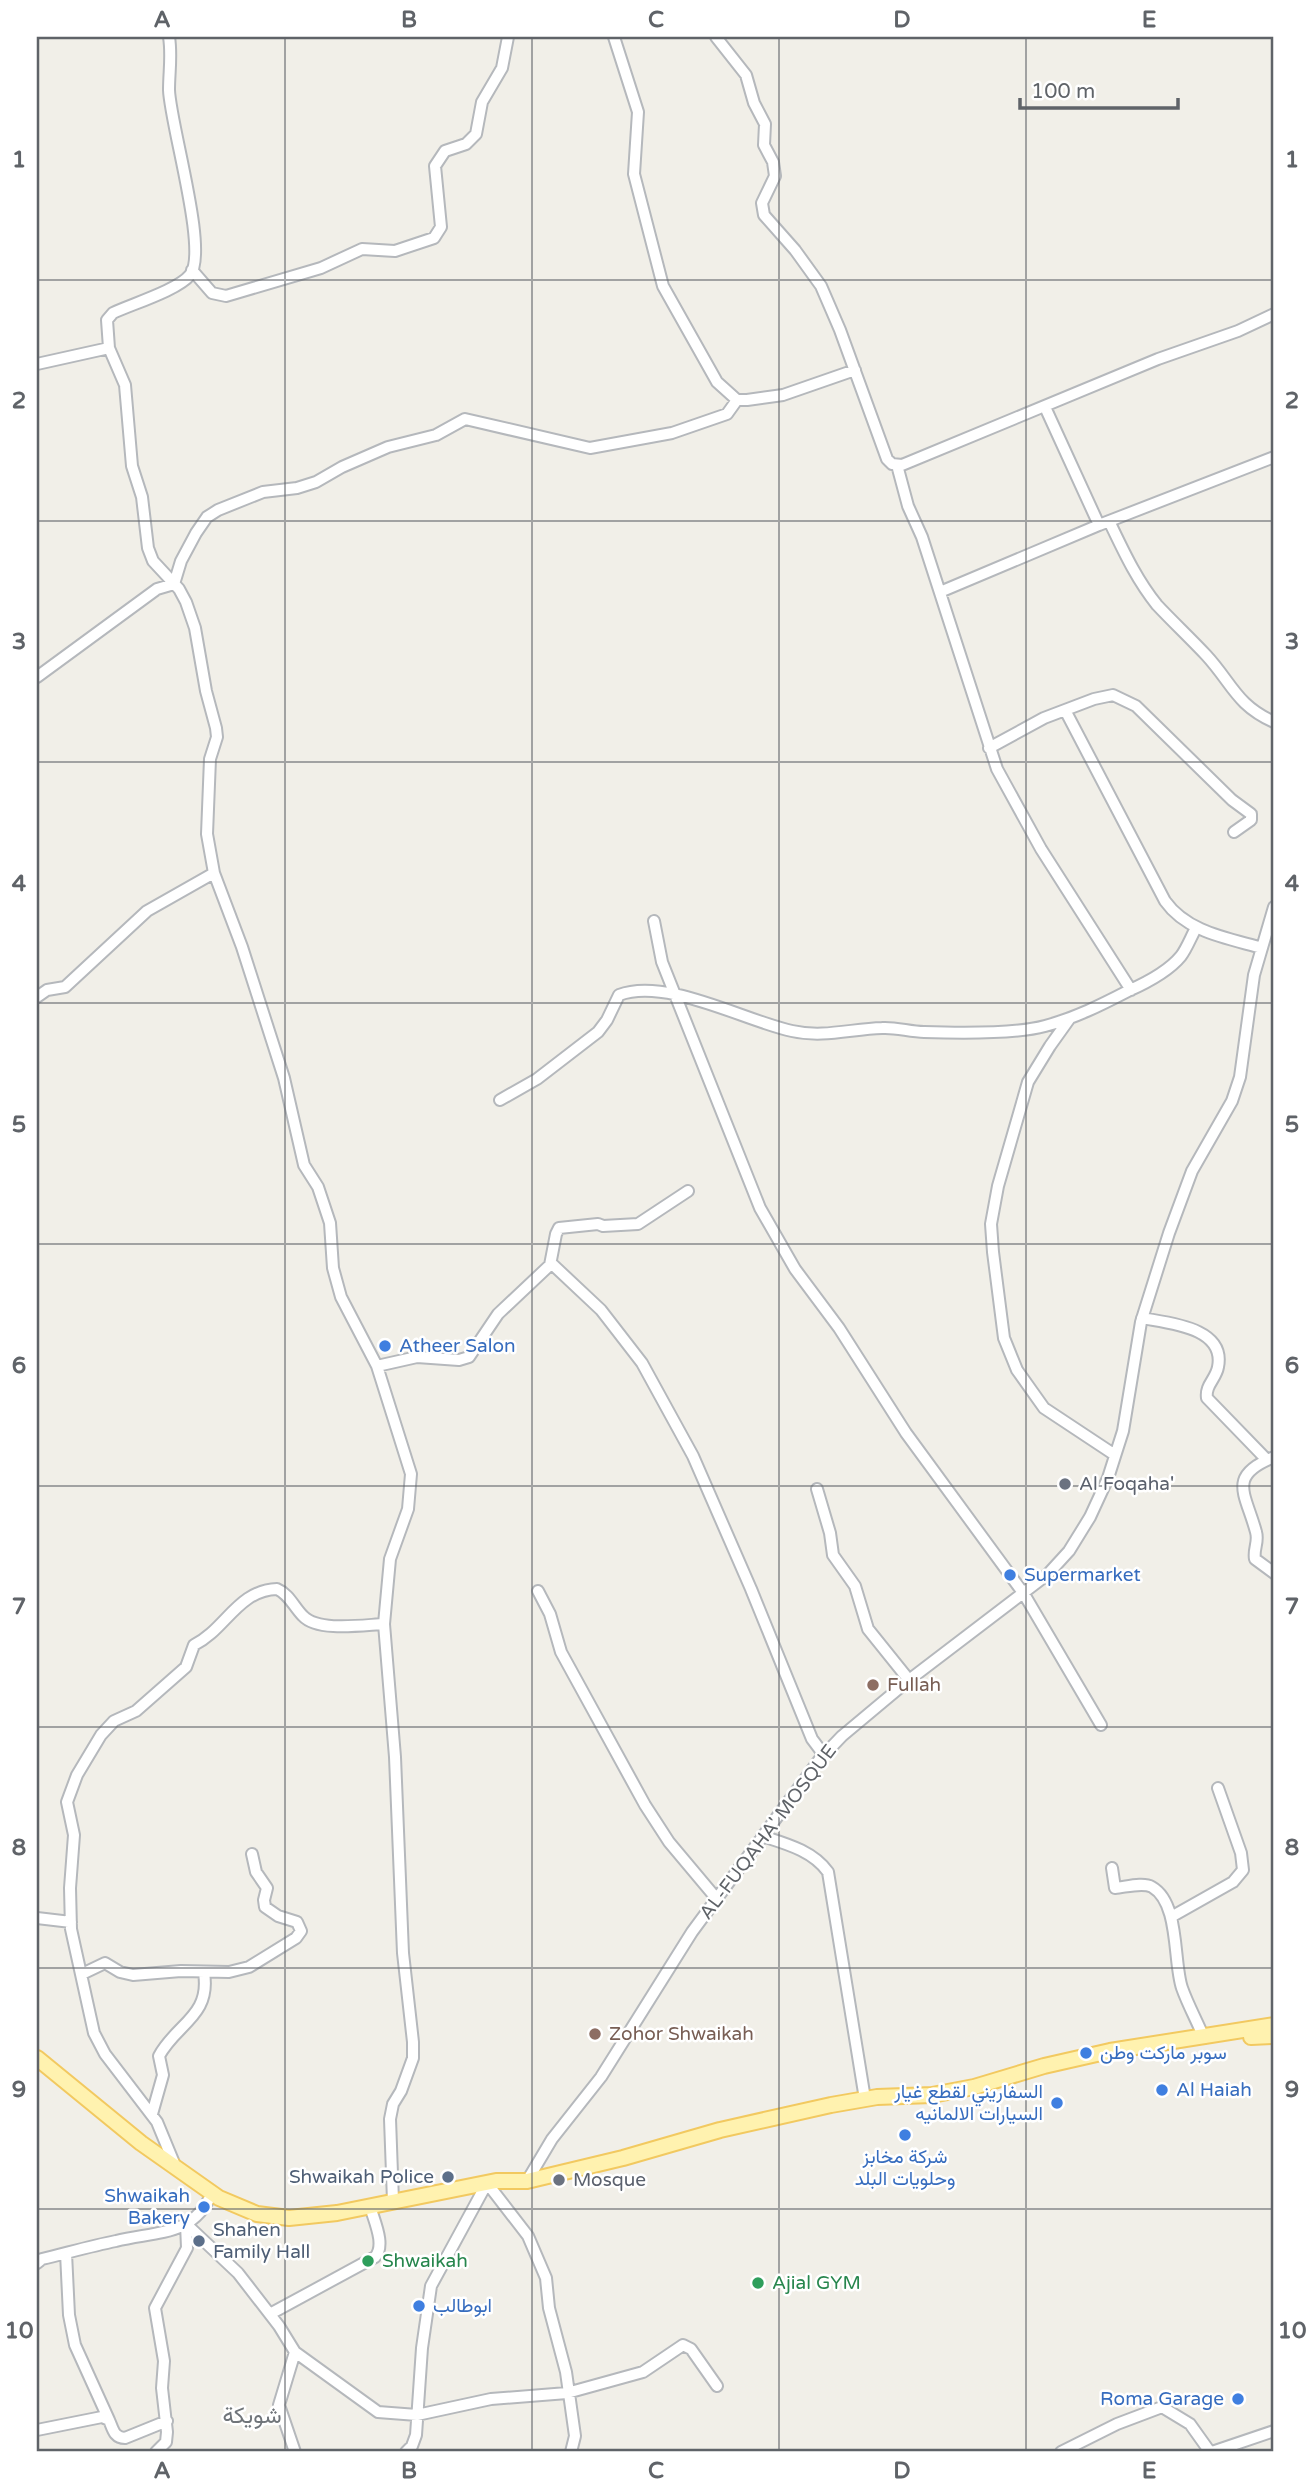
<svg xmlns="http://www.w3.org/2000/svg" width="1311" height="2489" font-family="'Varela Round',Vazirmatn,sans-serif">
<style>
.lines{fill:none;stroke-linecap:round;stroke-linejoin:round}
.minor-casing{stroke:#b5b8bc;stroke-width:14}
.major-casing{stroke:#f2c960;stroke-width:18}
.minor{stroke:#fff;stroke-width:10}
.major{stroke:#fff2af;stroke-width:14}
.grid{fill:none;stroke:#5f6368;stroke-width:2;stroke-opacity:0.55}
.shop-dot{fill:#3f7fe0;stroke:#fff;stroke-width:2.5}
.worship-dot{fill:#6b7280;stroke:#fff;stroke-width:2.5}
.education-dot{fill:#8d6e63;stroke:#fff;stroke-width:2.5}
.service-dot{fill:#5c6f8a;stroke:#fff;stroke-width:2.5}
.leisure-dot{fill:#2e9e5b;stroke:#fff;stroke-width:2.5}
.labels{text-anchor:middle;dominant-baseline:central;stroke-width:5;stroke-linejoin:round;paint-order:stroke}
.shop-label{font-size:19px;fill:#366cbe;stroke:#fff;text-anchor:start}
.worship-label{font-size:19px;fill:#5b616d;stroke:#fff;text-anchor:start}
.education-label{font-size:19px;fill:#785e54;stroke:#fff;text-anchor:start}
.street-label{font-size:19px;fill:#5f6368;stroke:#fff}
.service-label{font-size:19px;fill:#4e5e75;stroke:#fff;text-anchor:end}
.leisure-label{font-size:19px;fill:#27864d;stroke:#fff;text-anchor:start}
.quarter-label{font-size:23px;fill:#70757a;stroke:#fff}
.neatline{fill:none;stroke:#5f6368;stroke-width:2.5}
.grid-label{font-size:23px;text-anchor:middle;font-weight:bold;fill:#5f6368}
</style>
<rect width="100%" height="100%" fill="#f1efe8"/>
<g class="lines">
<defs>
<path id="minor" d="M169,37C172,55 169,72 169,90C170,124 209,252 190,275C178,290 132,304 113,313L107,320L109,348L125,385L132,466L142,497L148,548L153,561L179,589L186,602L195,628L206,691L216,728L217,737L210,759L207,834L214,873L242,947L284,1078L304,1165L318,1187L330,1223L333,1268L341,1297L377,1366L411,1474L408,1509L390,1559L384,1624L395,1757L403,1953L413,2042V2058L401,2091L393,2104L390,2119L393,2201
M614,37L638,112L634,174L663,286L717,382L737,400H747L783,395L855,370
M716,37L746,75L754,103L765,124L764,145L773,162L775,176L762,203L764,215L795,250L821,286L840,330L887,459L892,464L902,465L1158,359L1238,331L1274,314
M192,270L212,293L226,296L321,268L362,249L395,251L434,238L441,227L435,166L445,151L466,144L476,134L482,102L502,68L508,37
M37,364L109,348
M1045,407L1099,525
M897,465L908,506L922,537L997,769L1041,849L1131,990
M1109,521C1123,550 1136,579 1157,605C1173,622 1190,638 1206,655C1232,683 1236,705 1274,722
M940,592L1099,525L1274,457
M37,677L157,589L174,584L181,561L196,533L207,517L218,510L263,492L297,488L316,482L342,467L388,447L436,435L465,419L590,448L672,433L727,414L737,400
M1065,710L1165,901C1187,932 1227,938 1262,948
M989,748L1044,718L1094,699L1113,695L1136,706L1232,800L1251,814V820L1234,832
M654,921L662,962L760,1208L795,1269L839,1328L906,1433L1024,1594L1101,1725
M37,997L47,990L65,987L147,911L214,873
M1070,1018L1050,1046L1028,1082L998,1186L991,1224L993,1252L1004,1338L1017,1370L1044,1408L1115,1455
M500,1100L537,1079L598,1032L607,1020L619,995C666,977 745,1021 792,1031C823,1038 851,1029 882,1028C896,1027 910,1032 924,1032C955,1033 1016,1034 1045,1026C1075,1018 1101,1005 1128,991C1146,983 1168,972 1181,956C1187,948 1191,937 1196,928
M551,1263L601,1310L642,1363L693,1456L751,1589L812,1739L824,1755
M1142,1318C1168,1323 1226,1327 1218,1367C1216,1379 1205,1385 1207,1398L1267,1460
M377,1366L417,1357L459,1360L469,1357L498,1314L550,1265L556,1234L559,1228L598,1224L603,1226L638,1224L688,1191
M1274,1457C1226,1476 1246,1494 1256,1532C1259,1542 1253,1549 1255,1559L1274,1573
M817,1489L830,1533L833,1555L855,1586L868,1629L909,1680
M538,1591L550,1614L561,1652L645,1805L669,1842L716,1898
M762,1836C787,1844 813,1851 828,1872L865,2099
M1112,1868L1115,1888C1126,1887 1143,1882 1152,1887C1180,1903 1173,1962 1182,1988C1188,2005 1197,2021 1204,2038
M1171,1917L1233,1882L1243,1870L1241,1853L1218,1788
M37,1918L71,1922
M82,1974L105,1963L120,1972L133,1975L181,1971L229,1972L249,1967L296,1938L301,1931L297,1922L278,1916L265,1907L264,1900L267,1888L256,1872L252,1854
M152,2114L163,2075L159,2056C176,2024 211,2016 204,1973
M176,2168L157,2122L105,2054L94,2033L71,1929L70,1888L74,1835L67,1802L77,1775L101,1735L114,1721L136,1711L186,1667L194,1645C225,1630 238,1590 277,1589C289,1594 294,1607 303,1616C318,1632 363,1625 384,1624
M527,2181L552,2139L601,2077L692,1932L820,1759L842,1736L909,1680L1048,1574L1069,1551L1090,1517L1108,1478L1123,1431L1141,1322L1169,1233L1192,1171L1232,1101L1240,1077L1254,975L1274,907
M186,2224L238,2273L279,2326L295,2352L378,2412L417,2415L491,2399L567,2393L643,2372L683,2345L691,2349L717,2386
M66,2253L69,2315L75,2345L109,2420
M37,2263L42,2259C67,2253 91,2246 116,2241C156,2231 193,2237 212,2193
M270,2314L375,2257C386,2245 374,2221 370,2206
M37,2430L102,2417L109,2420C113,2429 114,2438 125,2438L167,2421
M156,2452L166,2442L167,2432L162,2388L164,2361L155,2308L187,2248L186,2224
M295,2452L279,2405L295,2352
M406,2452L412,2446L416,2435L422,2348L431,2286L487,2183L528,2236L546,2278L549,2308L566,2372L575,2436L571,2452
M1061,2452L1117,2424L1162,2407L1190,2424L1210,2452
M1212,2452L1274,2431"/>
<path id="major" d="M1251,2037L1274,2036
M37,2058L141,2143L219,2198L257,2214L289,2218L337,2213L496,2181H527L623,2158L720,2130L831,2105L877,2097L932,2095L974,2087L1044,2066L1110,2051L1274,2025"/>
</defs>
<!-- minor casing -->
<use href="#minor" class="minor-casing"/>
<!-- major casing -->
<use href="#major" class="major-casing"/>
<!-- minor -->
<use href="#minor" class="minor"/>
<!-- major -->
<use href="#major" class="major"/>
</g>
<!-- grid -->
<path class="grid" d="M285,37V2452M532,37V2452M779,37V2452M1026,37V2452M37,280H1274M37,521H1274M37,762H1274M37,1003H1274M37,1244H1274M37,1486H1274M37,1727H1274M37,1968H1274M37,2209H1274"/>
<!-- markers -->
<g class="shop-dot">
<circle cx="385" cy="1346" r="7"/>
<circle cx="1010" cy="1575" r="7"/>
<circle cx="1086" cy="2053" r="7"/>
<circle cx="1162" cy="2090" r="7"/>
<circle cx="1057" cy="2103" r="7"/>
<circle cx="905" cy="2135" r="7"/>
<circle cx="204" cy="2207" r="7"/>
<circle cx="419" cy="2306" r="7"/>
<circle cx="1238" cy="2399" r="7"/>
</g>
<g class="worship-dot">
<circle cx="1065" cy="1484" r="7"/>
<circle cx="559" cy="2180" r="7"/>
</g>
<g class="education-dot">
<circle cx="873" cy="1685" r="7"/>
<circle cx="595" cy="2034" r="7"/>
</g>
<g class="service-dot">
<circle cx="448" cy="2177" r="7"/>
<circle cx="199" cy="2241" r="7"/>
</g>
<g class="leisure-dot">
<circle cx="368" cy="2261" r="7"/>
<circle cx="758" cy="2283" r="7"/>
</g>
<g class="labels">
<!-- shop labels -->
<g class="shop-label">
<text x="399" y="1346">Atheer Salon</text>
<text x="1024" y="1575">Supermarket</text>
<text x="1100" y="2053">سوبر ماركت وطن</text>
<text x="1176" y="2090">Al Haiah</text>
<text x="1043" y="2092" text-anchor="end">السفاريني لقطع غيار<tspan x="1043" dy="22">السيارات الالمانيه</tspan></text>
<text x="905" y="2157" text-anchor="middle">شركة مخابز<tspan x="905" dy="22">وحلويات البلد</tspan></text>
<text x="190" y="2196" text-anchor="end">Shwaikah<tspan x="190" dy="22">Bakery</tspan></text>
<text x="433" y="2306">ابوطالب</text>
<text x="1224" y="2399" text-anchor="end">Roma Garage</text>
</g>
<!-- worship labels -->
<g class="worship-label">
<text x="1079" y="1484">Al Foqaha'</text>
<text x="573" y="2180">Mosque</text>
</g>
<!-- education labels -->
<g class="education-label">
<text x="887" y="1685">Fullah</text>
<text x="609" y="2034">Zohor Shwaikah</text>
</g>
<!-- street labels -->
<g class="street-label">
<text transform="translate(768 1832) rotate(-53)">AL-FUQAHA' MOSQUE</text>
</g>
<!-- service labels -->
<g class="service-label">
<text x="434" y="2177">Shwaikah Police</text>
<text x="213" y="2230" text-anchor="start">Shahen<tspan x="213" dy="22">Family Hall</tspan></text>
</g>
<!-- leisure labels -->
<g class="leisure-label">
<text x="382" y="2261">Shwaikah</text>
<text x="772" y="2283">Ajial GYM</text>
</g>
<!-- quarter labels -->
<g class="quarter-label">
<text x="252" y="2416">شويكة</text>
</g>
</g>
<!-- border -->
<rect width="1311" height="2489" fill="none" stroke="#ffffff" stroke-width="77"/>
<!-- scale -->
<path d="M1020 98v10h158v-10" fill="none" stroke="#5f6368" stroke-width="3.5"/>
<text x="1031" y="98" font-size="21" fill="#5f6368" stroke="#ffffff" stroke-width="5" paint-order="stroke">100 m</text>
<rect x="38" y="38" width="1234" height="2412" class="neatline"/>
<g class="grid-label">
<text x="162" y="27">A</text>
<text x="409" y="27">B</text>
<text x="656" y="27">C</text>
<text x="902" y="27">D</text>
<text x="1149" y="27">E</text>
<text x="19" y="167">1</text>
<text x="1292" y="167">1</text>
<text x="19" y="408">2</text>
<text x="1292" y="408">2</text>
<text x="19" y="649">3</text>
<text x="1292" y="649">3</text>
<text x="19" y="891">4</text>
<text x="1292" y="891">4</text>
<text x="19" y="1132">5</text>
<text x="1292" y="1132">5</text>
<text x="19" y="1373">6</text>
<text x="1292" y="1373">6</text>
<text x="19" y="1614">7</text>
<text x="1292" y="1614">7</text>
<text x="19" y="1855">8</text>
<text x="1292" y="1855">8</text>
<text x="19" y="2097">9</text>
<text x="1292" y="2097">9</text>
<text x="19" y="2338">10</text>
<text x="1292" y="2338">10</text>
<text x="162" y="2478">A</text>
<text x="409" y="2478">B</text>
<text x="656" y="2478">C</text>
<text x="902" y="2478">D</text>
<text x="1149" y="2478">E</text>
</g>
</svg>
